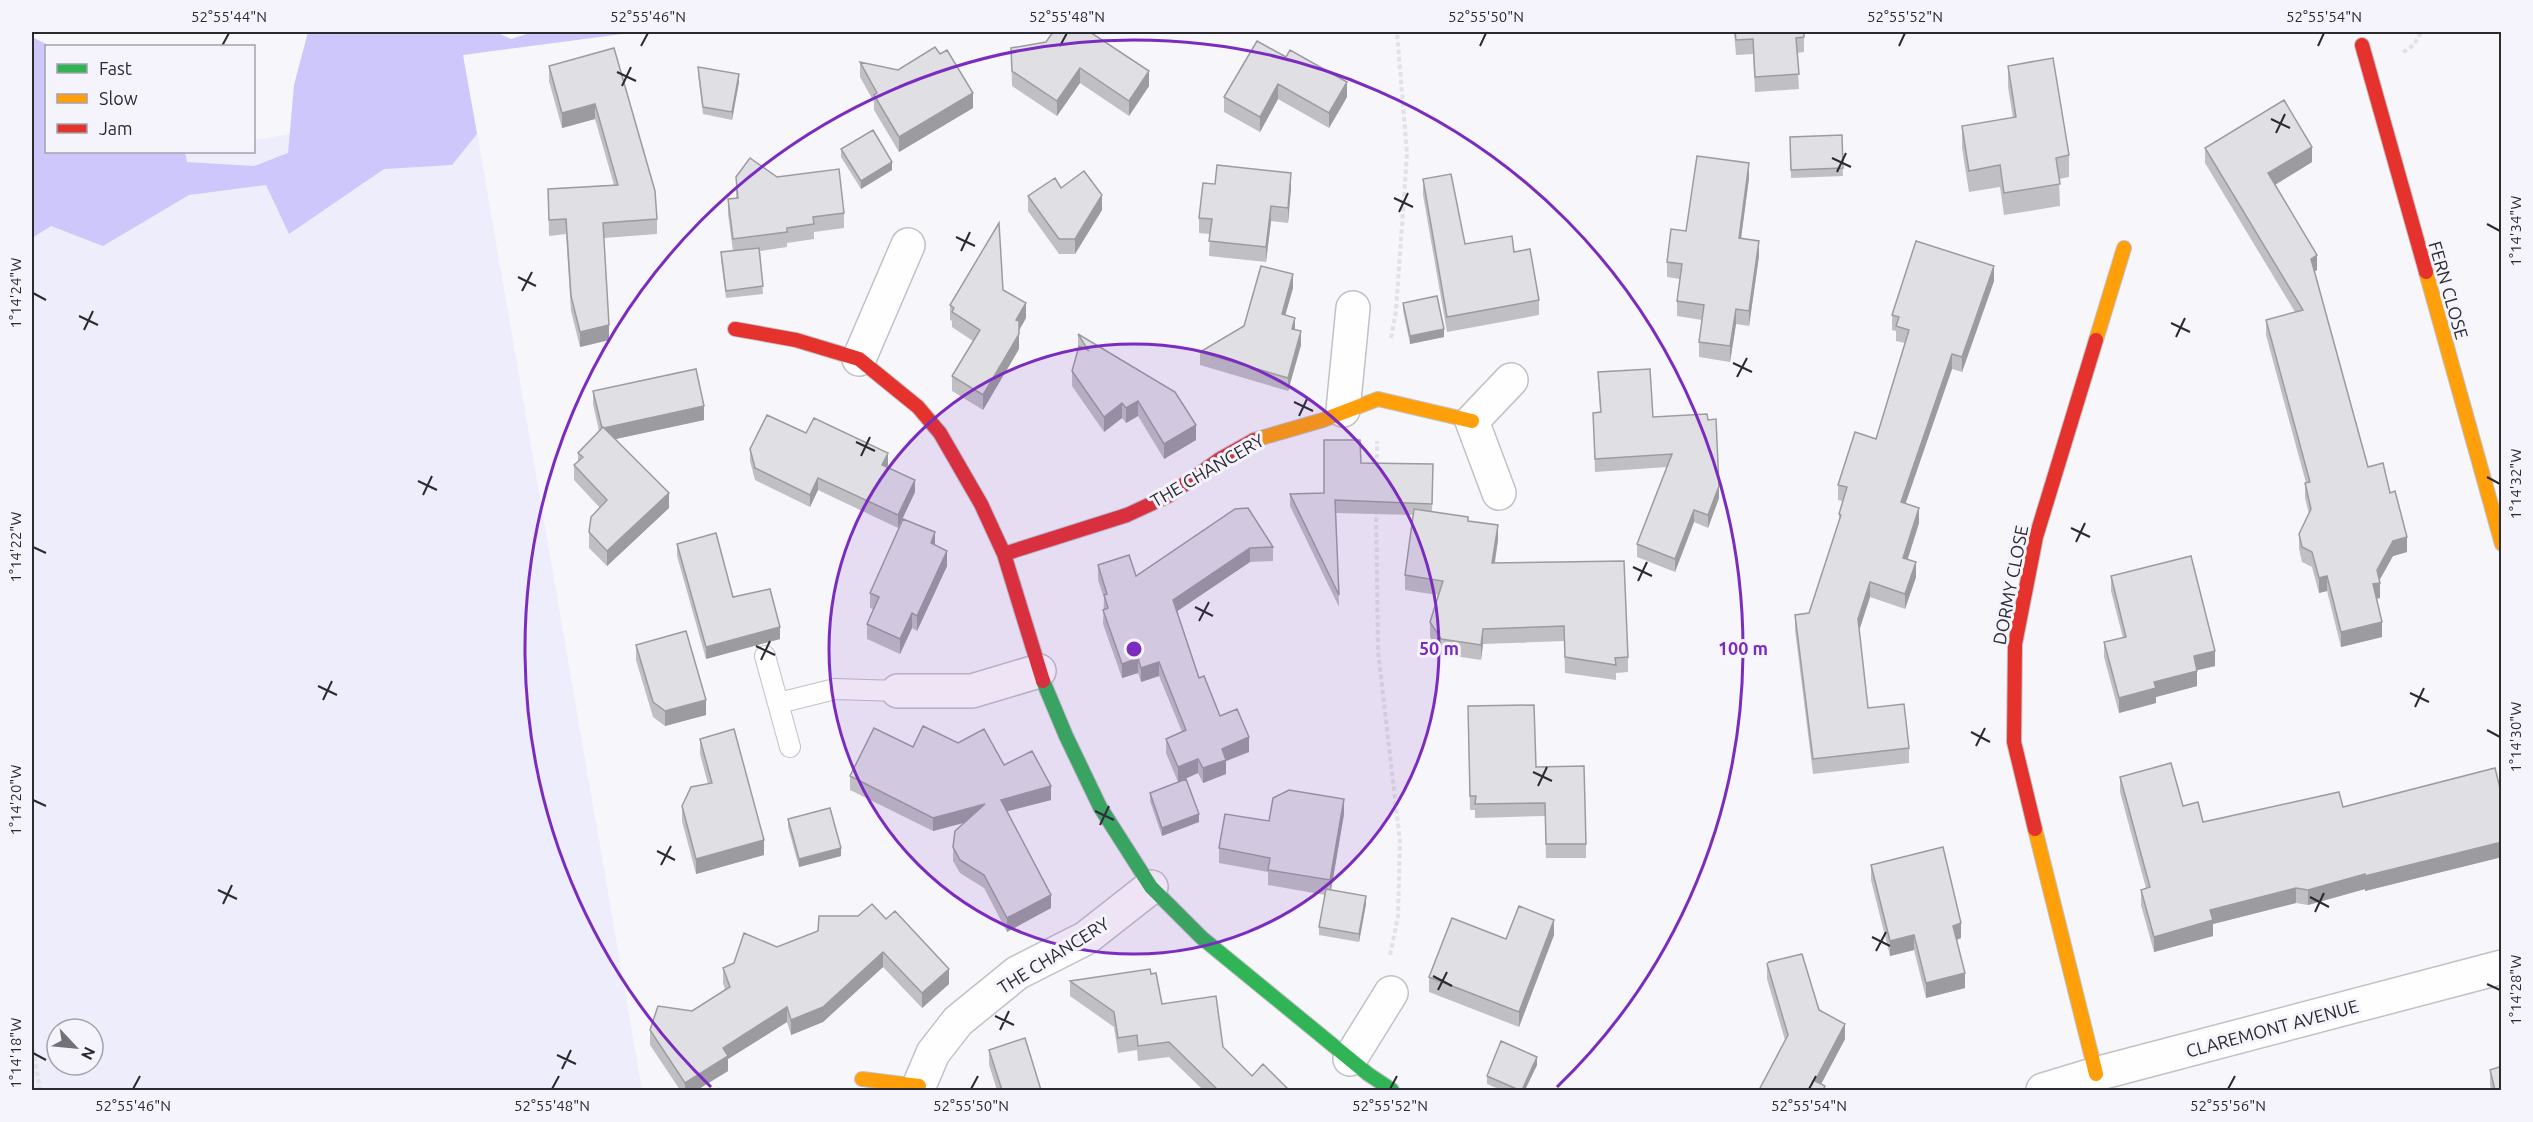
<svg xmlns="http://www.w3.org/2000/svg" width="2533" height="1122" font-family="Ubuntu,sans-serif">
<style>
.built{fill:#eeedfc;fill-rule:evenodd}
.forest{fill:#cdc7fc}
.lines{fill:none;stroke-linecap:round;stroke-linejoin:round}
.lane-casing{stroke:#c1c1c6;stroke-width:22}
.street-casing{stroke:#c1c1c6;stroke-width:36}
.fast-casing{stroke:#c1c1c6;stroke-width:16}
.slow-casing{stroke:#c1c1c6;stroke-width:16}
.jam-casing{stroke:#c1c1c6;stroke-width:16}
.path{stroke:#e2e2e4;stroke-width:4;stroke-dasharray:4.5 3;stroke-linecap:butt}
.lane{stroke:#fefefe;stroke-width:20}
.street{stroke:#fefefe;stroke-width:33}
.fast{stroke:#30b455;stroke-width:14}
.slow{stroke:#ff9f0a;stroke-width:14}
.jam{stroke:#e5322d;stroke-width:14}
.wall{fill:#c0c0c4}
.shaded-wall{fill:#9c9ca0}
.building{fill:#dfdfe4;stroke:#9c9ca0;stroke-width:1.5}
.ticks{fill:none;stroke:#2a2a2f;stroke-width:2}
.ring{fill:none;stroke:#7b2cbf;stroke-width:3}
.labels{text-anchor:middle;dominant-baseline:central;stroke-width:6;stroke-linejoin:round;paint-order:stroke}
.street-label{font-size:18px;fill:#2a2a2f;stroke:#f5f4fd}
.centre{fill:#7b2cbf;stroke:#f5f4fd;stroke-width:3}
.ring-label{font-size:18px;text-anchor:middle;font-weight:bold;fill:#7b2cbf;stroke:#f5f4fd;stroke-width:6;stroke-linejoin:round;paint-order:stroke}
.neatline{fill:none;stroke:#2a2a2f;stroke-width:2}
.ticks-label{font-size:15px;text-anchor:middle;fill:#2a2a2f}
</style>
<rect width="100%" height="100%" fill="#f6f6fb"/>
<!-- built -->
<path class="built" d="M472,103L642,1090H32V178L186,152H254V140ZM57,1029H93V1065H57Z"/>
<!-- forest -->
<path class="forest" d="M308,32H496L511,39L533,32H638L463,55L477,134L452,165L384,169L289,234L266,185L189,195L103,246L51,226L32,238V37L50,46H46V152H185L187,162L254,166L288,153L294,85Z"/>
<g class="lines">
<defs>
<path id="lane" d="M765,656L790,747
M779,703L835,689L898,691"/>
<path id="street" d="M859,359L908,245
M1343,410L1353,308
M1499,493L1472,421L1511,380
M898,691H972L1039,671
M1350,1059L1391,993
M920,1090L919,1086L933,1053L958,1021L1017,973L1086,938L1151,887
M2043,1090L2096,1074L2502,967"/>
<path id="fast" d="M1043,681L1066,736L1100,807L1151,887L1202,938L1368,1074L1392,1090"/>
<path id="slow" d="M2426,272L2502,544
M2096,340L2124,248
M1254,440L1323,420L1378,399L1472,421
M2035,829L2096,1074
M862,1079L919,1086"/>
<path id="jam" d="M2362,45L2426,272
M735,329L796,340L859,359L918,407L940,433L981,504L1004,554L1043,681
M1004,554L1127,515L1168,496L1220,459L1254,440
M2035,829L2014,742L2015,644L2036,537L2096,340"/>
</defs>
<!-- lane casing -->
<use href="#lane" class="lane-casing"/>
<!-- street casing -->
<use href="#street" class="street-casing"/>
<!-- fast casing -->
<use href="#fast" class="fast-casing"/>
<!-- slow casing -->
<use href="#slow" class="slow-casing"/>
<!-- jam casing -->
<use href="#jam" class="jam-casing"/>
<!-- path -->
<path class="path" d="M2403,52L2414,45L2421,32
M1391,338L1396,311L1407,154L1397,32
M1377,466V441
M1376,510L1378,651L1400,842L1398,916L1390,956
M32,1042L40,1090"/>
<!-- lane -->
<use href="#lane" class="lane"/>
<!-- street -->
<use href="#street" class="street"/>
<!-- fast -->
<use href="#fast" class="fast"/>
<!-- slow -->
<use href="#slow" class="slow"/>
<!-- jam -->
<use href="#jam" class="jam"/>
</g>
<!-- wall -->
<path class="wall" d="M1734,32H1804V52L1797,53L1799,89L1755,92L1753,54L1736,55Z
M614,48L657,219V234L604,238L609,340L580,347L571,311L566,234L549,236L548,189L614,185L595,119L562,128L549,81V66Z
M1011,48L1149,86L1129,116L1080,83L1057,116L1012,86Z
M1286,57L1347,97L1329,128L1278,99L1260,132L1224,112V97Z
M860,62L898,70L973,108L899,152L874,110V102L860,77Z
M2008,66L2069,155V177L2059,179L2060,206L2004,215L2000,187L1969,192L1962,148V126L2013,118L2008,87Z
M698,67L739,82L732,120L703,114L698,74Z
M1842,135L1843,176L1791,178L1790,137Z
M2205,148L2312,162L2275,185L2317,270L2314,271L2368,467L2390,493L2407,552L2393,556L2379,580L2380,598L2376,599L2382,637L2341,647L2327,591L2319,593L2312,567L2302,562L2299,549V534L2309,514L2305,498V483H2306L2266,335V320L2295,312L2205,163Z
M841,149L892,170L861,189L841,157Z
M736,177H777L844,213V228L814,232V239L787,243V247L760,251L763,294L726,298L721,260V252L733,251L728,214V199L736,198Z
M1749,178L1741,239L1759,256L1749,326L1736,324L1730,362L1699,357V342L1702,320L1677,316V301L1680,279L1667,277V262L1686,231Z
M1423,179L1465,244L1514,252L1539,300V315L1447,332L1423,195Z
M1291,188L1288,223L1271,221L1266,262L1209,256L1210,234L1199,233V218Z
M1028,196L1102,210L1075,254H1059L1028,211Z
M1994,281L1962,372L1952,369L1905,503L1919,523L1908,559L1916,577L1905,609L1870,597L1859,630L1868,708L1909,748V763L1813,774L1795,630V615L1809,613L1839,522V514L1843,501L1838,500V485L1876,439L1905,343L1896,341V331L1892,330V315Z
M1293,288L1285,315L1295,330L1301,345L1288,391L1200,365V352L1244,326Z
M1003,290L1026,318L1019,331V349L983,410L952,391V376L973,341L952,327V321L950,320V305Z
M1403,303L1444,337L1410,344L1403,310Z
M1078,334L1196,440L1164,459L1138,416L1126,423L1122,418L1104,432L1072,386V371L1078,349Z
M1598,372L1653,417L1719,498L1708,528L1694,522L1675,572L1637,557V544L1667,467L1595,472L1593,413H1600Z
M593,391L704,420L615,439L669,508L607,566L589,548V532L600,508L574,480V465L578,461V453L599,431L593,404Z
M806,433L888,465L887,467L915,492L898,528L818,490L810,507L755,480L750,461V449Z
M1361,463L1433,464L1432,512L1468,521L1498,540L1495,563L1628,657V672L1616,673V680L1565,673L1564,641L1483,644L1481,660L1441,654L1430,637V622L1438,595L1405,590V575L1413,515L1336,513L1339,607L1290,506V494L1324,493Z
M1235,509L1273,547V561L1250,562L1177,611L1199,678L1220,716L1249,752L1226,761V774L1203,783L1198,773L1178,782L1166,753V739L1182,732L1159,676L1141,682L1138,673L1122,678L1103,624L1104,598L1098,580V565L1136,576Z
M677,544L733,597L780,639L706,659L677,556Z
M935,546L947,566L917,631L912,628L900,654L867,639V624L873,609L870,608V593Z
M2111,576L2215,666L2197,670V686L2156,697V703L2119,713L2104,657V642L2123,638L2111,591Z
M636,645L706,715L665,726L653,717L636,660Z
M1468,720L1536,767L1586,844V858H1546L1545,816L1475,818V810H1470Z
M700,739L764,855L696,874L682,821V806L708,784L700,754Z
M913,747L1004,765L1051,800L1007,811L1051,908L1007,932L984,888L960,873L953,861V847L964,823L933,831L850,790V776Z
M2120,777L2183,806L2203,822L2343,807L2502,796V857L2365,891V889L2308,905L2296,903L2213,924V936L2154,952L2141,905V890L2146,888L2120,792Z
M1150,793L1199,822L1162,836L1150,801Z
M1344,814L1331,890L1366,904L1359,942L1319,935V927L1325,895L1268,885V872L1219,863V848Z
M788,819L841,856L799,867L788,827Z
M1871,865L1961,938L1957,940L1965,988L1926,998L1914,950L1890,956L1871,880Z
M819,916L949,984L922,1008L883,967L823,1022L791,1035L787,1022L728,1059V1071L697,1090H680L650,1045V1030L692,1011L725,989L723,983V968L818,931Z
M1554,935L1519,1027L1429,992V977L1506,939Z
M1767,964L1819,1010L1845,1039L1821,1084L1825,1090L1785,1040L1767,979Z
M1070,981L1162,1004L1223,1047L1252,1076L1289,1090H1203L1169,1057L1138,1061L1137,1050L1118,1053L1114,1027L1070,996Z
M989,1050L1041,1090H997L989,1065Z
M1537,1065L1525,1090H1501L1487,1084V1076Z
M2490,1070L2502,1090H2491L2490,1085Z"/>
<!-- shaded-wall -->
<path class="shaded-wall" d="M1080,68V83L1057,116V101Z
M1149,71V86L1129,116V101Z
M739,74V82L732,120V112Z
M1347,82V97L1329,128V113Z
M1278,84V99L1260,132V117Z
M973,93V108L899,152V137Z
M595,104V119L562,128V113Z
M2312,147V162L2268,189V173Z
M892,162V170L861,189V181Z
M1749,163V178L1739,253V238Z
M1291,173V188L1288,223V208Z
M1102,195V210L1075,254V239Z
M1271,206V221L1266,262V247Z
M1759,241V256L1749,326V311Z
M2317,255V270L2311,274V259Z
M1994,266V281L1962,372V357Z
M1293,274V288L1282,327V314Z
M1026,303V318L1016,335V320Z
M1736,309V324L1730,362V346Z
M1295,318V331L1292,329Z
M609,325V340L580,347V332Z
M1444,329V337L1410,344V336Z
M1301,331V345L1288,391V378Z
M1019,334V349L983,410V395Z
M1952,354V369L1901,517V502Z
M1138,401V416L1126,423V408Z
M1122,403V418L1104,432V417Z
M704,406V420L602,442V428Z
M1196,425V440L1164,459V444Z
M888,453V465L882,477V465Z
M818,478V490L810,507V495Z
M915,480V492L898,528V515Z
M1719,486V498L1708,528V515Z
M669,493V508L607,566V551Z
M1919,508V523L1903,573V558Z
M1694,510V522L1675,572V559Z
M1498,525V540L1492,578V563Z
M935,532V548L931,543Z
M2407,537V552L2393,556L2378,583H2380V598L2373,599V584L2377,570L2393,541Z
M1250,548V562L1173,614V600Z
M947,551V566L917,631V616Z
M1916,562V577L1905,609V594Z
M2327,576V591L2319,593V578Z
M1870,582V597L1858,634V619Z
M912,613V628L900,654V639Z
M2382,622V637L2341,647V632Z
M780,627V639L706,659V647Z
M1483,629V644L1481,660V645Z
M2215,651V666L2194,671V656Z
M1138,658V673L1122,678V664Z
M1159,662V676L1141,682V668Z
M2197,671V686L2156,697V703L2119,713V698L2154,682Z
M706,700V715L665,726V711Z
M1249,737V752L1226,761V774L1203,783V768L1222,749Z
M1198,759V773L1178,782V767Z
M1051,786V800L1001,813V800Z
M1344,799V814L1330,896V880Z
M985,804V817L933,831V818Z
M1199,814V822L1162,836V828Z
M764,840V855L696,874V859Z
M2502,842V857L2365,891V876Z
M841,848V856L799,867V859Z
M2365,874V889L2308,905V890Z
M2296,888V903L2213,924V936L2154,952V937L2210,910Z
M1051,895V908L1007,932V918Z
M1366,896V904L1359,942V934Z
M1554,920V935L1519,1027V1012Z
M1961,923V938L1953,941V926Z
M1914,935V950L1890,956V941Z
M883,952V967L823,1022L791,1035V1020Z
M949,969V984L922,1008V993Z
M1965,973V988L1926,998V983Z
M787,1007V1022L728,1059V1071L697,1090H685V1083L723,1048Z
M1845,1024V1039L1818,1090L1815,1081Z
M1537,1057V1065L1525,1090H1522Z"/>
<!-- building -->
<path class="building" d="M1053,32H1090L1149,71L1129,101L1080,68L1057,101L1012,71L1011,48L1046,42Z
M1735,32H1804V37L1796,38L1799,74L1755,77L1753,39L1736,40Z
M1257,41L1286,57L1290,50L1347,82L1329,113L1278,84L1260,117L1224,97Z
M935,47L940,54L947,50L973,93L899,137L874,95L877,93L860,62L898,70Z
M614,48L655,191L657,219L603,223L609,325L580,332L571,296L566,219L549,220L548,189L618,185L595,104L562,113L549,66Z
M2053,58L2069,155L2056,158L2060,184L2004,193L2000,165L1969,171L1962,126L2016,117L2008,66Z
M698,67L739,74L732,112L703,107Z
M2284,100L2312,147L2268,173L2317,255L2311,259L2368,467L2383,463L2390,493L2395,491L2407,537L2393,541L2377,570L2380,583L2373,584L2382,622L2341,632L2327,576L2319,578L2312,552L2302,547L2299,534L2311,509L2305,483L2310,482L2266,320L2303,310L2205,148Z
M873,130L892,162L861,181L841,149Z
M1842,135L1843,168L1791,170L1790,137Z
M1697,156L1749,163L1739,238L1759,241L1749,311L1736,309L1730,346L1699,342L1704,305L1677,301L1682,264L1667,262L1671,229L1686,231Z
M750,158L777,177L839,169L844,213L813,217L814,224L787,228V232L733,239L728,199L738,198L736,177Z
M1217,165L1291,173L1288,208L1271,206L1266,247L1209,241L1212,219L1199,218L1203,183L1215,184Z
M1084,171L1102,195L1075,239H1059L1028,196L1055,178L1061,188Z
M1451,174L1465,244L1512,236L1514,252L1530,249L1539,300L1447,317L1423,179Z
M999,223L1003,290L1026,303L1016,320L1019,321V334L983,395L952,376L980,330L952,312L954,308L950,305Z
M1916,241L1994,266L1962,357L1952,354L1901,502L1919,508L1903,558L1916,562L1905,594L1870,582L1858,619L1868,708L1904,704L1909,748L1813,759L1795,615L1809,613L1841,515L1839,514L1847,487L1838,485L1855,432L1876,439L1909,330L1896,326L1899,317L1892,315Z
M759,248L763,286L726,291L721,252Z
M1261,266L1293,274L1282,314L1295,318L1292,329L1301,331L1288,378L1200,352L1244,326Z
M1437,296L1444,329L1410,336L1403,303Z
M1078,334L1175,392L1196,425L1164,444L1138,401L1126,408L1122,403L1104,417L1072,371L1079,346L1088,350Z
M696,369L704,406L604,428L603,427L602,428L593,391Z
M1650,369L1653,417L1707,414L1708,420L1716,419L1719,486L1708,515L1694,510L1675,559L1637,544L1672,454L1595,459L1593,413L1601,412L1598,372Z
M767,415L806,433L814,418L888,453L882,465L915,480L898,515L818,478L810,495L755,468L750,449Z
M603,427L669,493L607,551L589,532L591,517L607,500L574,465L583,457L578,453Z
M1324,440H1360L1361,463L1433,464L1432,504L1335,500L1339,595L1290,494L1324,493Z
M1248,508L1273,547L1250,548L1173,600L1199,678L1204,676L1220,716L1237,709L1249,737L1222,749L1226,760L1203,768L1198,759L1178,767L1166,739L1186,730L1159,662L1141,668L1138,658L1122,664L1103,610L1108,608L1104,595L1107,594L1098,565L1129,555L1136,576L1235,509Z
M1414,509L1468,517V521L1498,525L1492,563L1624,561L1628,657L1615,658L1616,665L1565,657L1564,626L1483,629L1481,645L1441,639L1430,622L1443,581L1405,575Z
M903,519L935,532L931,543L947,551L917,616L912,613L900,639L867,624L879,597L870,593Z
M716,533L733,597L770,589L780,627L706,647L677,544Z
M2191,556L2215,651L2194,656L2197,671L2154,682L2156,688L2119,698L2104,642L2126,637L2111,576Z
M686,631L706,700L665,711L653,702L636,645Z
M1534,705L1536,767L1584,766L1586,844H1546L1545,803L1475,804L1476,796H1470L1468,706Z
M923,726L958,743L984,729L1004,765L1032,751L1051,786L1001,800L1051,895L1007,918L984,875L960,860L953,847L955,831L985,804L933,818L850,776L874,728L913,747Z
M734,729L764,840L696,859L682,806L691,787L712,783L700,739Z
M2171,763L2183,806L2198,802L2203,822L2339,792L2343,807L2495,768L2502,796V842L2365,876V874L2308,890L2296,888L2210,910L2213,920L2154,937L2141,890L2150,887L2120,777Z
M1186,779L1199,814L1162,828L1150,793Z
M1289,790L1344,799L1330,880L1268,870L1270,858L1219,848L1225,814L1269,821L1273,798Z
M830,808L841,848L799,859L788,819Z
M1943,847L1961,923L1953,926L1965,973L1926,983L1914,935L1890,941L1871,865Z
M1326,889L1366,896L1359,934L1319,927Z
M872,904L886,919L895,911L949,969L922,993L883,952L823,1007L791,1020L787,1007L723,1048L728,1056L685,1083L650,1030L658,1006L692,1011L730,987L723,968L734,963L744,933L777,947L818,931L819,916H858Z
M1519,906L1554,920L1519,1012L1429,977L1452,918L1506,939Z
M1802,954L1819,1010L1845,1024L1815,1081L1825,1086L1823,1090H1759L1788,1035L1767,964L1769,962Z
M1150,969L1151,974L1156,973L1162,1004L1216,996L1223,1047L1252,1076L1263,1064L1289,1090H1218L1169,1042L1138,1046L1137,1035L1118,1038L1114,1012L1070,981Z
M1025,1038L1041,1090H1002L989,1050Z
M1501,1041L1537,1057L1522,1090H1519L1487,1076Z
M2502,1066V1090H2495L2490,1070Z"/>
<!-- ticks -->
<path class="ticks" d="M222,46L229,33M641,46L648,33M1060,46L1067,33M1480,46L1486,33M1899,46L1905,33M2318,46L2324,33M617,72L636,81M622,86L631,67M2271,119L2290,128M2276,133L2285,114M1832,158L1851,167M1837,172L1846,153M1394,198L1413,207M1399,212L1408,193M2487,224L2500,231M956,237L975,246M961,251L970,232M518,277L536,286M522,291L532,272M33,293L46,300M79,316L98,325M2171,323L2190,332M84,330L93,311M2176,337L2185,318M1733,363L1752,372M1737,377L1747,358M1294,402L1313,411M1299,416L1308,397M856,442L875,451M861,456L870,437M2487,477L2500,484M418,481L437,490M423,495L432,476M2071,528L2090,537M2076,542L2085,523M33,547L46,553M1633,567L1652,576M1638,581L1647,562M1195,607L1213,616M1199,621L1209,602M756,646L775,655M761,660L770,641M318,686L337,695M2410,693L2429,702M323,700L332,681M2415,707L2424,688M2487,730L2500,737M1971,732L1990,742M1976,746L1985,728M1533,772L1552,781M1538,786L1547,767M33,800L46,806M1095,811L1114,820M1100,825L1109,806M657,851L675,860M661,865L671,846M218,890L237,899M2310,897L2329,907M223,904L232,885M2315,912L2324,893M1872,937L1890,946M1876,951L1886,932M1433,976L1452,986M2487,984L2500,990M1438,990L1447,972M995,1016L1014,1025M1000,1030L1009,1011M33,1053L46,1060M557,1055L576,1064M562,1069L571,1050M133,1089L140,1076M552,1089L559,1076M971,1089L978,1076M1390,1089L1397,1076M1809,1089L1816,1076M2228,1089L2235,1076"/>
<!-- distance rings -->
<circle cx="1134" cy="649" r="305" fill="#7b2cbf" fill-opacity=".12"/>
<g class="ring">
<circle cx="1134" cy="649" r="305"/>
<path d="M711 1087A609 609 0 1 1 1557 1087"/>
</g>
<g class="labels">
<!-- street labels -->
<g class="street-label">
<text transform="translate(2449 290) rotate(74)">FERN CLOSE</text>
<text transform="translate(1207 470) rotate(-30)">THE CHANCERY</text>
<text transform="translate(2010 585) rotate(-79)">DORMY CLOSE</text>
<text transform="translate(1053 955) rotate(-32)">THE CHANCERY</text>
<text transform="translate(2272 1028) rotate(-15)">CLAREMONT AVENUE</text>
</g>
</g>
<circle cx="1134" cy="649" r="9" class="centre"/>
<g class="ring-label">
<text x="1439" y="655">50 m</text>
<text x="1743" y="655">100 m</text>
</g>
<!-- border -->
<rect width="2533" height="1122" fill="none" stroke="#f5f4fd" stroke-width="66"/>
<!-- legend -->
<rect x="45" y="45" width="210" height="108" fill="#f5f4fd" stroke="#a4a3ab" stroke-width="1.5"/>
<rect x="57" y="64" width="30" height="9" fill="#30b455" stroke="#a4a3ab" stroke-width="1.5"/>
<text x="99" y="75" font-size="18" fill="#2a2a2f">Fast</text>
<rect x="57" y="94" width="30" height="9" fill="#ff9f0a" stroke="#a4a3ab" stroke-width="1.5"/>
<text x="99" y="105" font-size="18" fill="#2a2a2f">Slow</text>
<rect x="57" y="124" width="30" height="9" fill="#e5322d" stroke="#a4a3ab" stroke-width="1.5"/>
<text x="99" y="135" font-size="18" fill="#2a2a2f">Jam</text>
<!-- north arrow -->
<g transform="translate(75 1047) rotate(116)"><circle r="28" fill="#f5f4fd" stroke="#a4a3ab" stroke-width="1.5"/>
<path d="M0-4.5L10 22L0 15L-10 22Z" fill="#717176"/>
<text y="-9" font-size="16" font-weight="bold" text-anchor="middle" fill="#2a2a2f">N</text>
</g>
<rect x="33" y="33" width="2467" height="1056" class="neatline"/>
<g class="ticks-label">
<text x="229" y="22">52°55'44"N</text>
<text x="648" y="22">52°55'46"N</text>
<text x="1067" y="22">52°55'48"N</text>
<text x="1486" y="22">52°55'50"N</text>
<text x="1905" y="22">52°55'52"N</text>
<text x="2324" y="22">52°55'54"N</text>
<text transform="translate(2516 231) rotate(-90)" y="5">1°14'34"W</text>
<text transform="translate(16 293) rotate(-90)" y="5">1°14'24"W</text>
<text transform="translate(2516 484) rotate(-90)" y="5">1°14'32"W</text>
<text transform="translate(16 547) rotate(-90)" y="5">1°14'22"W</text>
<text transform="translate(2516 737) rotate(-90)" y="5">1°14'30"W</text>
<text transform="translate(16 800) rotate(-90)" y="5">1°14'20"W</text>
<text transform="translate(2516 990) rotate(-90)" y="5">1°14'28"W</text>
<text transform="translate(16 1053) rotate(-90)" y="5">1°14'18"W</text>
<text x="133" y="1111">52°55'46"N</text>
<text x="552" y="1111">52°55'48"N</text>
<text x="971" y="1111">52°55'50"N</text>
<text x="1390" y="1111">52°55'52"N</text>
<text x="1809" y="1111">52°55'54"N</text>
<text x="2228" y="1111">52°55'56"N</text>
</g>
</svg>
